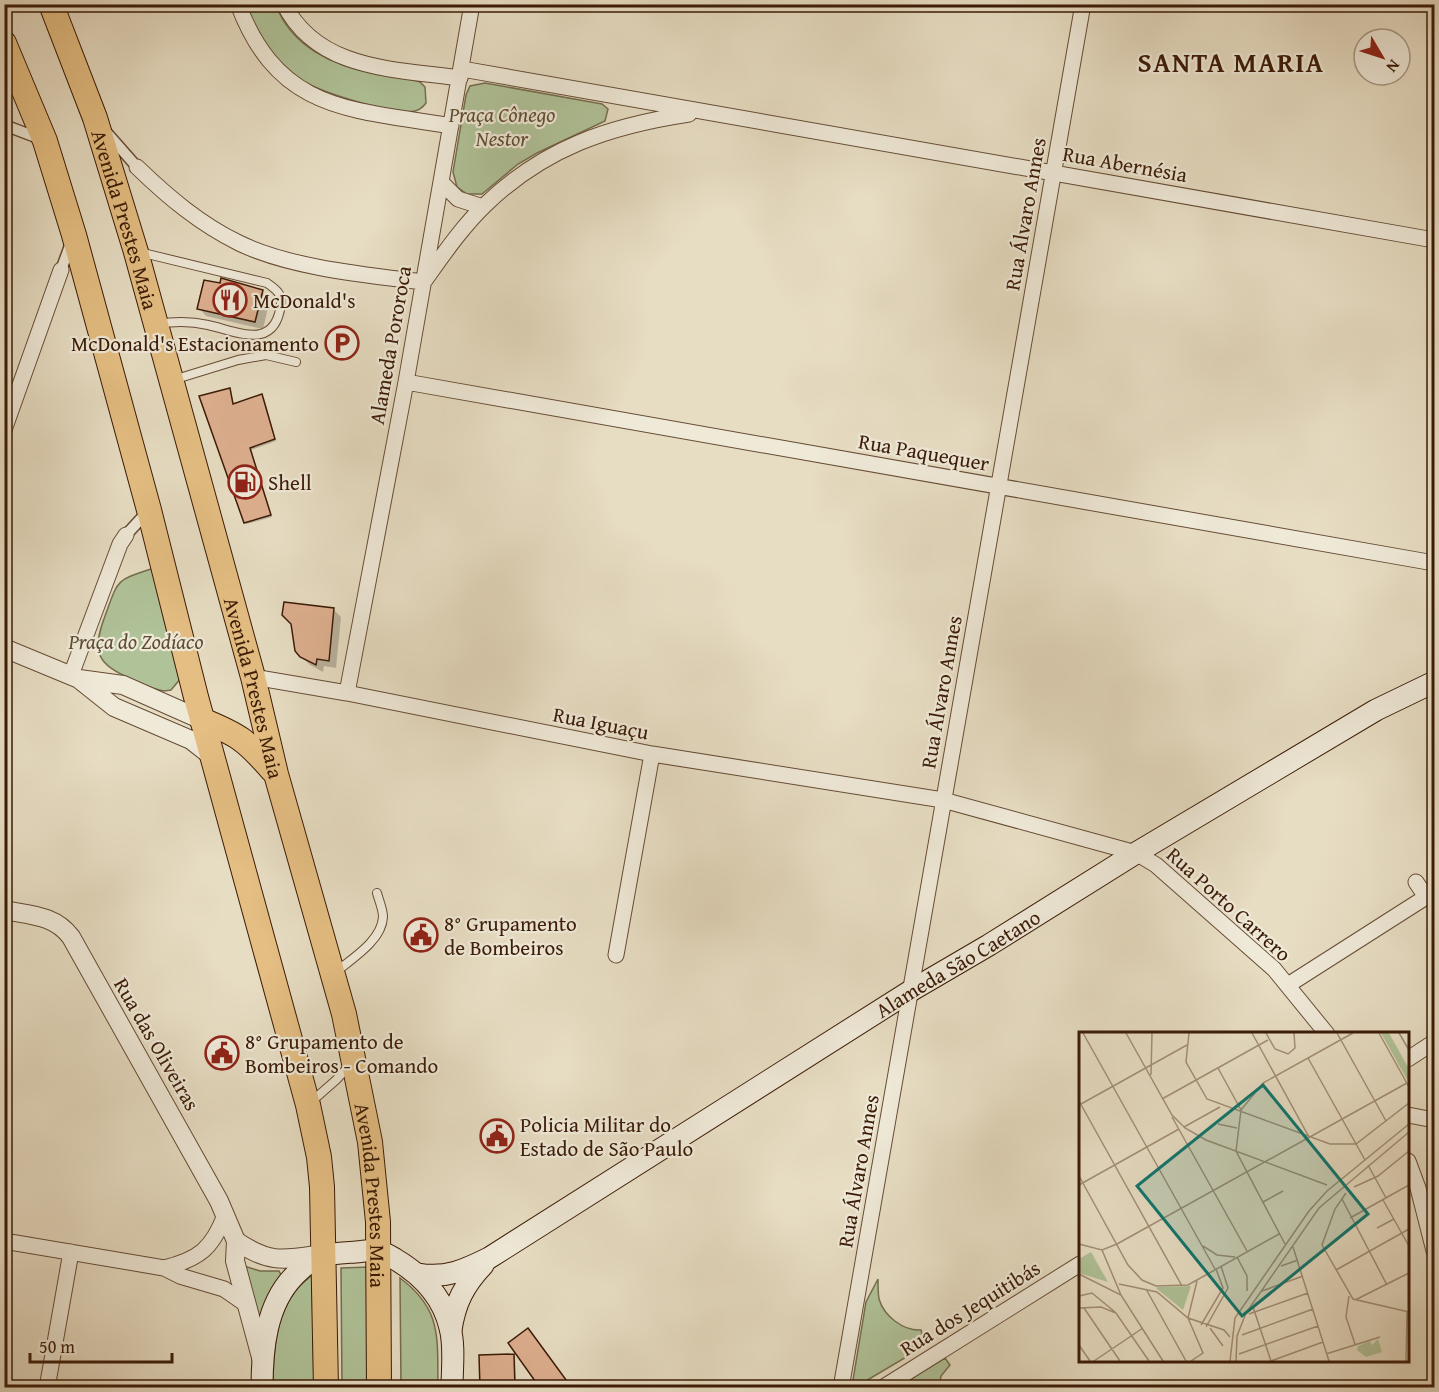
<svg xmlns="http://www.w3.org/2000/svg" width="1439" height="1392" font-family="'Gentium Book Plus',serif">
<style>
.green{fill:#b0c298;stroke:#766e4f;stroke-width:1.5}
.shadow{fill:#0003}
.building{fill:#ddaf8f;stroke:#3b1b06;stroke-width:1.5}
.lines{fill:none;stroke-linecap:round;stroke-linejoin:round}
.service-casing{stroke:#664c35;stroke-width:10}
.pedestrian-casing{stroke:#664c35;stroke-width:13}
.minor-casing{stroke:#664c35;stroke-width:17}
.tertiary-casing{stroke:#664c35;stroke-width:20}
.secondary-casing{stroke:#3b1b06;stroke-width:23}
.trunk-casing{stroke:#3b1b06;stroke-width:26}
.service{stroke:#efe9d8;stroke-width:8}
.pedestrian{stroke:#efe9d8;stroke-width:10}
.minor{stroke:#efe9d8;stroke-width:15}
.tertiary{stroke:#efe9d8;stroke-width:18}
.secondary{stroke:#efe9d8;stroke-width:21}
.trunk{stroke:#e4be82;stroke-width:24}
.labels{text-anchor:middle;dominant-baseline:central;stroke-width:4.5;stroke-linejoin:round;paint-order:stroke}
.park-label{font-size:21px;font-style:italic;fill:#5e4d32;stroke:#efe9d8}
.street-label{font-size:21px;fill:#3b1b06;stroke:#efe9d8}
.poi-label{font-size:21px;fill:#3b1b06;stroke:#efe9d8;text-anchor:start}
.district-label{font-size:27px;font-weight:bold;letter-spacing:1.5px;fill:#3b1b06;stroke:#efe9d8}
.inset-road{fill:none;stroke:#a28f77;stroke-width:1.5}
.view{fill:#0f766e;fill-opacity:0.15;stroke:#0f766e;stroke-width:3}
.inset-edge{fill:none;stroke:#3b1b06;stroke-width:3}
</style>
<rect width="100%" height="100%" fill="#e7ddc3"/>
<filter id="stains"><feTurbulence type="fractalNoise" baseFrequency=".00333" numOctaves="4"/><feColorMatrix values="0 0 0 0 .2 0 0 0 0 .09 0 0 0 0 .02 0 0 0 .5 -.17"/></filter>
<radialGradient id="worn" r=".72"><stop offset=".6" stop-color="#630" stop-opacity="0"/><stop offset="1" stop-color="#630" stop-opacity=".3"/></radialGradient>
<!-- green -->
<path class="green" d="M245,5H276C291,46 333,66 374,73C389,76 405,77 420,82L425,87L426,103C423,107 420,110 415,111C395,116 317,91 300,79C291,73 282,64 275,57C261,43 254,22 245,5Z
M485,83L602,104L608,109L605,121L537,153L518,164L482,194H467L457,187L453,172L466,95L470,86Z
M154,568L181,678L171,690L164,691C153,689 143,684 133,680C97,664 91,653 105,616C119,578 115,581 154,568Z
M238,1264L260,1271H279L281,1275L271,1290L256,1325Z
M369,1267L368,1387H342L341,1268Z
M312,1275L314,1387L273,1388C273,1355 275,1314 298,1288C302,1283 308,1279 312,1275Z
M400,1278C443,1310 437,1339 438,1387H401Z
M878,1279C878,1286 878,1293 879,1299C884,1316 903,1331 921,1330L925,1346L859,1385L853,1380L866,1302Z
M945,1358L950,1365L941,1376L939,1387H898Z"/>
<!-- shadow -->
<path class="shadow" d="M262,292L270,299L263,329L206,316L199,308Z
M230,390L234,405L262,396L264,398L276,441L251,450L272,517L247,524L245,522Z
M333,609L341,617L336,668L324,666L323,672L310,665L301,656Z
M513,1355L515,1357L516,1388H482Z"/>
<!-- building -->
<path class="building" d="M221,278L263,290L255,322L197,309L204,280L220,283Z
M230,388L233,404L262,394L275,439L250,448L271,515L244,523L199,396Z
M284,602L334,608L329,661L317,659L316,665L300,657L295,651L291,624L282,615Z
M528,1328L572,1388H540L508,1343Z
M514,1354L515,1388H480L479,1355Z"/>
<g class="lines">
<defs>
<path id="service" d="M139,252L267,283C275,289 282,293 281,304C275,351 239,332 208,325C191,321 175,321 158,324
M173,380L238,360L266,355L296,362
M337,971C353,958 382,940 383,917C383,909 379,901 377,893
M311,1102L336,1080L350,1065"/>
<path id="pedestrian" d="M4,125L41,139
M107,133L137,167
M61,270L71,243
M126,535L149,510"/>
<path id="minor" d="M238,4C279,113 352,109 451,126
M284,4C318,71 396,69 460,78
M462,69L1434,240
M137,167C168,197 200,224 239,243C290,268 367,275 423,282
M441,182L458,199L483,207
M425,280C443,255 462,227 485,205C544,148 609,126 689,114
M406,382L1434,563
M4,430L61,270
M71,675L120,544L126,535
M253,677L347,693L652,754L943,800L1136,853L1156,865L1274,969L1327,1034
M347,693L406,382L472,4
M616,955L652,754
M1288,985L1426,897L1416,882
M1408,1059L1434,1042
M1408,1115L1434,1120
M1408,1161L1418,1188L1434,1251
M4,1241L164,1268L180,1276L224,1289L247,1305
M164,1268C199,1259 212,1249 225,1215
M47,1388L71,1252
M841,1388L1083,4
M882,1388L1080,1264"/>
<path id="tertiary" d="M4,648L79,679L123,685L202,720
M80,680L114,707L191,740L214,758
M4,910C30,915 55,915 71,937L219,1201L236,1241L235,1261L262,1361
M236,1241C270,1264 283,1260 322,1254"/>
<g id="secondary">
<path id="s1" d="M418,1274C446,1279 465,1270 489,1258L912,990L989,945L1136,853L1376,710L1434,682"/>
<path d="M451,1330C455,1303 464,1285 483,1265"/>
<path d="M262,1388C262,1349 266,1305 294,1276C316,1253 326,1254 356,1252C362,1252 372,1249 378,1251C384,1252 390,1256 395,1259C422,1275 443,1297 450,1328C455,1346 452,1369 452,1388"/>
</g>
<g id="trunk">
<path id="s2" d="M51,4L95,118L136,252L253,677L276,774L344,1014L370,1142L378,1222L379,1388"/>
<path d="M4,43L45,141L74,235L149,510L196,697L308,1105L319,1157L322,1187L326,1388"/>
<path d="M202,720C239,735 246,740 272,770"/>
</g>
</defs>
<!-- service casing -->
<use href="#service" class="service-casing"/>
<!-- pedestrian casing -->
<use href="#pedestrian" class="pedestrian-casing"/>
<!-- minor casing -->
<use href="#minor" class="minor-casing"/>
<!-- tertiary casing -->
<use href="#tertiary" class="tertiary-casing"/>
<!-- secondary casing -->
<use href="#secondary" class="secondary-casing"/>
<!-- trunk casing -->
<use href="#trunk" class="trunk-casing"/>
<!-- service -->
<use href="#service" class="service"/>
<!-- pedestrian -->
<use href="#pedestrian" class="pedestrian"/>
<!-- minor -->
<use href="#minor" class="minor"/>
<!-- tertiary -->
<use href="#tertiary" class="tertiary"/>
<!-- secondary -->
<use href="#secondary" class="secondary"/>
<!-- trunk -->
<use href="#trunk" class="trunk"/>
</g>
<!-- icons -->
<defs>
<symbol id="restaurant-ring" viewBox="-11 -11 22 22"><circle r="9.5" fill="#efe9d8" stroke="#8f2418" stroke-width="1.5"/><path d="M-5-6h1v4h1v-4h1v4h1v-4h1v5L-1.5 .5V6h-2V.5L-5-1ZM5-6V6H3V1.5H1.5Q1.5-4 5-6Z" fill="#8f2418"/></symbol>
<symbol id="parking-ring" viewBox="-11 -11 22 22"><circle r="9.5" fill="#efe9d8" stroke="#8f2418" stroke-width="1.5"/><path d="M-3.5-5.5H1a3.5 3.5 0 0 1 0 7H-1V5.5H-3.5ZM-1-3.4V-.6H.8a1.4 1.4 0 0 0 0-2.8Z" fill="#8f2418"/></symbol>
<symbol id="fuel-ring" viewBox="-11 -11 22 22"><circle r="9.5" fill="#efe9d8" stroke="#8f2418" stroke-width="1.5"/><path d="M-5.5-6h7V0h2V4h1.3V-2.5L3-4.5l.8-.8L6-3V5H2.5V1h-1V6h-7ZM-4.2-4.7v3.2H.2V-4.7Z" fill="#8f2418"/></symbol>
<symbol id="civic-ring" viewBox="-11 -11 22 22"><circle r="9.5" fill="#efe9d8" stroke="#8f2418" stroke-width="1.5"/><path d="M-.6-6.5H3V-4.5H.6V-3L4-1V1h2V6H-6V1h2V-1L-.6-3ZM-1.2 2.5V6h2.4V2.5Z" fill="#8f2418"/></symbol>
</defs>
<g fill-rule="evenodd">
<use href="#restaurant-ring" x="211" y="281" width="38" height="38"/>
<use href="#parking-ring" x="323" y="324" width="38" height="38"/>
<use href="#fuel-ring" x="226" y="463" width="38" height="38"/>
<use href="#civic-ring" x="402" y="916" width="38" height="38"/>
<use href="#civic-ring" x="203" y="1034" width="38" height="38"/>
<use href="#civic-ring" x="478" y="1117" width="38" height="38"/>
</g>
<g class="labels">
<!-- park labels -->
<g class="park-label">
<text x="502" y="114">Praça Cônego<tspan x="502" dy="24">Nestor</tspan></text>
<text x="136" y="641">Praça do Zodíaco</text>
</g>
<!-- street labels -->
<g class="street-label">
<text transform="translate(1125 164) rotate(10)">Rua Abernésia</text>
<text transform="translate(1025 214) rotate(-80)">Rua Álvaro Annes</text>
<text stroke="none"><textPath href="#s2" startOffset="228">Avenida Prestes Maia</textPath></text>
<text transform="translate(390 345) rotate(-80)">Alameda Pororoca</text>
<text transform="translate(924 452) rotate(10)">Rua Paquequer</text>
<text stroke="none"><textPath href="#s2" startOffset="714">Avenida Prestes Maia</textPath></text>
<text transform="translate(941 692) rotate(-80)">Rua Álvaro Annes</text>
<text transform="translate(601 723) rotate(11)">Rua Iguaçu</text>
<text transform="translate(1229 904) rotate(42)">Rua Porto Carrero</text>
<text stroke="none"><textPath href="#s1" startOffset="628">Alameda São Caetano</textPath></text>
<text transform="translate(157 1044) rotate(60)">Rua das Oliveiras</text>
<text transform="translate(858 1171) rotate(-80)">Rua Álvaro Annes</text>
<text stroke="none"><textPath href="#s2" startOffset="1236">Avenida Prestes Maia</textPath></text>
<text transform="translate(970 1308) rotate(-32)">Rua dos Jequitibás</text>
</g>
<!-- poi labels -->
<g class="poi-label">
<text x="253" y="300">McDonald's</text>
<text x="319" y="343" text-anchor="end">McDonald's Estacionamento</text>
<text x="268" y="482">Shell</text>
<text x="444" y="923">8° Grupamento<tspan x="444" dy="24">de Bombeiros</tspan></text>
<text x="245" y="1041">8° Grupamento de<tspan x="245" dy="24">Bombeiros - Comando</tspan></text>
<text x="520" y="1124">Policia Militar do<tspan x="520" dy="24">Estado de São Paulo</tspan></text>
</g>
<!-- district labels -->
<g class="district-label">
<text x="1231" y="62">SANTA MARIA</text>
</g>
</g>
<!-- overview -->
<g transform="translate(1079 1032)">
<rect width="330" height="330" fill="#e7ddc3"/>
<path d="M302,1H310L330,37V51ZM12,220L29,250L0,241V227ZM112,254L104,278L77,256L79,255ZM299,307L303,320L287,325L278,318L279,314L291,309L293,313Z" fill="#b0c298"/>
<path class="inset-road" d="M4,1L136,237M47,1L93,83L106,96L127,108L248,153M110,1L107,30L128,67L251,112H277L330,71M173,1L230,105M187,1L196,17L209,22L216,16L215,1M258,1L307,89M300,1L330,55M320,1L330,18M229,26L286,128M139,36L162,78M72,43L73,1M83,67L189,8M0,69L103,254M2,72L108,13M93,85L168,219M139,92L158,96M105,95L141,75M289,133L307,166M0,144L49,233L63,248L77,254L109,253L200,202M0,153L100,97M275,155L299,144L330,119M267,161L256,177L243,213L274,267L330,280M263,167L308,253M304,168L330,214M184,170L204,159M271,186L330,153M298,196L315,187M0,212L23,218L38,212L328,51M206,212L157,119L162,78L184,51L274,1M124,214L138,223L156,225M214,215L250,329M23,218L42,263M158,225L168,244V259M202,234L219,228M257,238L330,197M0,242L42,263L84,329M40,252L78,260L109,286L145,298L151,305M67,257L107,329M183,259L224,244M0,264L13,261L36,280M270,264L267,285L276,312M276,268L330,241M174,275L192,329M0,276L22,275L37,281L70,329M5,276L41,329M170,282L229,261M122,293L144,256L137,237M127,295L149,256L142,234M131,296L144,314M163,303L234,277M0,313L11,329M160,322L239,294M247,322L301,305M15,329L64,296M112,329L124,321L109,286L118,249M151,329L156,286L230,179L248,159L330,92M157,329L158,304L167,281L240,176L330,100M192,329L244,310M327,329L328,280"/>
<path class="view" d="M184,53L289,182L163,284L58,154Z"/>
<rect width="330" height="330" class="inset-edge"/>
</g>
<!-- margin -->
<rect width="1439" height="1392" fill="none" stroke="#e7ddc3" stroke-width="24"/>
<rect x="6" y="6" width="1427" height="1380" fill="none" stroke="#3b1b06" stroke-width="3"/>
<rect x="12" y="12" width="1415" height="1368" fill="none" stroke="#3b1b06" stroke-width="1.5"/>
<!-- north arrow -->
<g transform="translate(1382 57) rotate(129)"><circle r="28" fill="#efe9d8" stroke="#a79784" stroke-width="1.5"/>
<path d="M0-4.5L10 22L0 15L-10 22Z" fill="#8f2418"/>
<text y="-9" font-size="16" font-weight="bold" text-anchor="middle" fill="#3b1b06">N</text>
</g>
<!-- scale -->
<path d="M30 1353v9h142v-9" fill="none" stroke="#3b1b06" stroke-width="3"/>
<text x="39" y="1353" font-size="18" fill="#3b1b06" stroke="#efe9d8" stroke-width="4.5" paint-order="stroke">50 m</text>
<rect width="100%" height="100%" filter="url(#stains)"/>
<rect width="100%" height="100%" fill="url(#worn)"/>
</svg>
